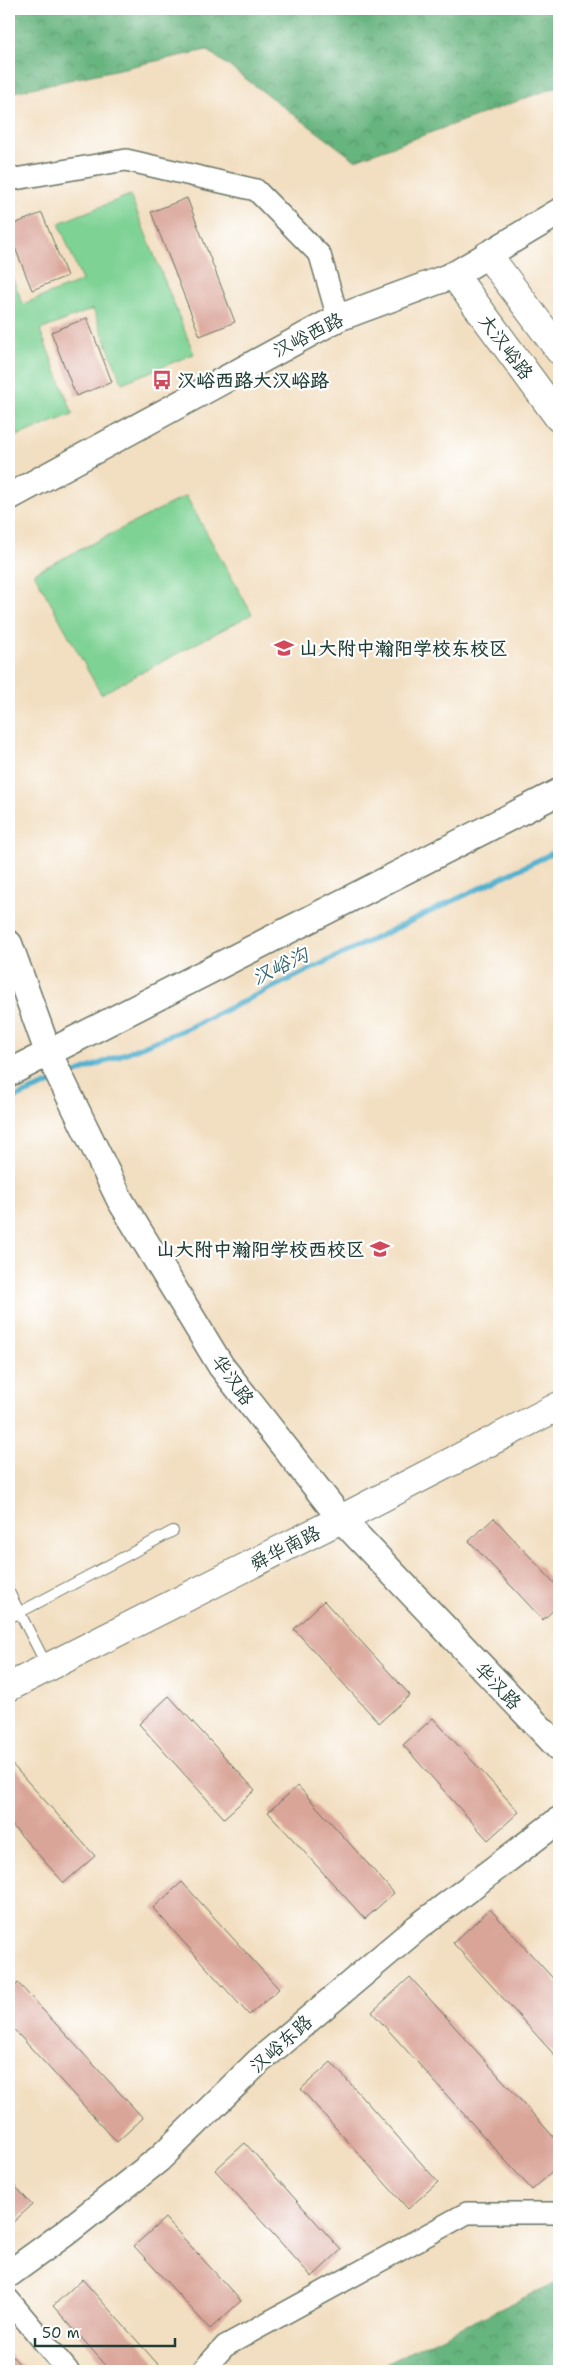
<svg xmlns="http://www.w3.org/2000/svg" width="568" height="2380" font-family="'Shantell Sans','LXGW WenKai TC',sans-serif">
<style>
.green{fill:#7ed294;stroke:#4e8864}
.forest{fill:url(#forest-crowns);stroke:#427859}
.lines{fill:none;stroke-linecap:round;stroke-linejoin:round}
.stream{stroke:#4eafcd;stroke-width:5.5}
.building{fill:#daa599}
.service-casing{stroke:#697565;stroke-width:12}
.minor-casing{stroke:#697565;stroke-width:24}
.tertiary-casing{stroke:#697565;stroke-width:29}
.secondary-casing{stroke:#697565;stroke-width:30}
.service{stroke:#fff;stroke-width:10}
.minor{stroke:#fff;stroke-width:21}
.tertiary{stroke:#fff;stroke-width:26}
.secondary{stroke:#fff;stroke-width:28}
.labels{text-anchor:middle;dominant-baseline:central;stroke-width:4.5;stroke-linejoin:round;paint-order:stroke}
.street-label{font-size:19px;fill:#1f3d34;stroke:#fff}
.poi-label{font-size:19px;font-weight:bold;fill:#1f3d34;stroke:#fff;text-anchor:start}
.water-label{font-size:20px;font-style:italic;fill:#2f656a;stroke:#fff}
</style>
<defs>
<pattern id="forest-crowns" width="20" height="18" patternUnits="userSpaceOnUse" patternTransform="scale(1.25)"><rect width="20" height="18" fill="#66b47e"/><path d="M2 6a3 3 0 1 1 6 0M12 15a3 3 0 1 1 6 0" fill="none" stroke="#539468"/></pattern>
</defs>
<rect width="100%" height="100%" fill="#fff"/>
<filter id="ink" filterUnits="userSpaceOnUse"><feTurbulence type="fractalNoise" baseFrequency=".02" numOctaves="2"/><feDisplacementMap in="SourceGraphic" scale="10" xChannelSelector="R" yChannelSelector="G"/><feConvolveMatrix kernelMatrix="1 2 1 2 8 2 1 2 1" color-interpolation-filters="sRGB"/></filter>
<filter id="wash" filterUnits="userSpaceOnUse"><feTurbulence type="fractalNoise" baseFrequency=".0096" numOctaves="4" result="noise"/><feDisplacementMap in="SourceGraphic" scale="20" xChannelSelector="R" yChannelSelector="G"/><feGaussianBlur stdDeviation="1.12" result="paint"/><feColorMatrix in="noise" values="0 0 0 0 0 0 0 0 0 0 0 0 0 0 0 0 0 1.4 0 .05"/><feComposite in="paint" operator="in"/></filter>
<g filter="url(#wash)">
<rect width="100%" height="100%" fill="#f2dec0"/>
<!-- green -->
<path class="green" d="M130,195L194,354L122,383L93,309L40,330L73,414L9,439V269L23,304L82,281L59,223Z
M186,496L252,614L101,694L34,573Z"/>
<!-- forest -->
<path class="forest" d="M9,9H559V86L355,160L207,50L9,93Z
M559,2281V2371H370Z"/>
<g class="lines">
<!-- stream -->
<path class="stream" d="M66,1077L188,1028L559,850
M9,1100L56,1081"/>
</g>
<g id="blocks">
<!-- building -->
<path class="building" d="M187,198L235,322L200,336L151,212Z
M42,213L67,276L32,290L9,233V226Z
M87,318L112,382L76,396L51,332Z
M494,1518L559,1588V1605L543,1620L469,1541Z
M324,1601L410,1695L379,1723L294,1629Z
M169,1696L255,1790L224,1818L139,1724Z
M433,1718L519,1812L488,1840L403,1745Z
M9,1761L95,1856L64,1883L9,1822Z
M298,1786L394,1893L365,1919L268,1812Z
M182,1882L279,1989L249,2015L153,1908Z
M490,1909L559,1985V2060L453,1943Z
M410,1977L559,2143V2166L532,2190L372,2012Z
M18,1983L143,2118L117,2142L9,2024V1992Z
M331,2062L438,2182L408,2209L301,2089Z
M245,2143L341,2250L312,2277L215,2170Z
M9,2179L32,2205L9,2226Z
M165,2218L241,2301L210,2329L134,2246Z
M82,2279L164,2371H111L53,2306Z
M9,2353L26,2371H9Z"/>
</g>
</g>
<g filter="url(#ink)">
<use href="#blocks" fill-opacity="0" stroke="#697565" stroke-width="1"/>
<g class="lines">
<defs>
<path id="service" d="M9,1592L47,1666
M9,1618L173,1531"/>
<path id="minor" d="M9,180L126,160L256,190L320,255L338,318
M9,2300L68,2371
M202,2371L225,2346L467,2213H559"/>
<path id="tertiary" d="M9,497L338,318L454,275L559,212
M9,944L48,1052L120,1200L221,1366L341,1519L559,1748
M9,1073L559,792
M9,2274L64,2234L159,2159L258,2062L418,1927L559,1820"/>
<path id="secondary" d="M488,255L559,350
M454,275L559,418
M9,1687L341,1519L559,1406"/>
</defs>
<!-- service casing -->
<use href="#service" class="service-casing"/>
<!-- minor casing -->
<use href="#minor" class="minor-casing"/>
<!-- tertiary casing -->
<use href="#tertiary" class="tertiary-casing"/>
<!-- secondary casing -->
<use href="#secondary" class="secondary-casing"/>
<!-- service -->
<use href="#service" class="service"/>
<!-- minor -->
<use href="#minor" class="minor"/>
<!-- tertiary -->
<use href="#tertiary" class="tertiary"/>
<!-- secondary -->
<use href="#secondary" class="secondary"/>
</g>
</g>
<!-- icons -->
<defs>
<symbol id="bus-bare" viewBox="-9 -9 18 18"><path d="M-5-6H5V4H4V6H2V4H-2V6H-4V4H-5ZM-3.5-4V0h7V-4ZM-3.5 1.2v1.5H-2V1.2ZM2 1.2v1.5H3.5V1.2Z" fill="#d1495b" stroke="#fff" stroke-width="2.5" paint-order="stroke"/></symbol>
<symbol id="school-bare" viewBox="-9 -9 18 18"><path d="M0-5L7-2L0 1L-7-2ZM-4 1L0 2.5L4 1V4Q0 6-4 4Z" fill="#d1495b" stroke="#fff" stroke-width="2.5" paint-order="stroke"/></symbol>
</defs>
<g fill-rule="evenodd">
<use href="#bus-bare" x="148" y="366" width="28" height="28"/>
<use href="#school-bare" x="270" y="634" width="28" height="28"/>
<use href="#school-bare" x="366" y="1235" width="28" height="28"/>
</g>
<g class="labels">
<!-- street labels -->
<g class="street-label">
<text transform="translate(308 335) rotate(-27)">汉峪西路</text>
<text transform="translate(506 347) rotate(53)">大汉峪路</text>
<text transform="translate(233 1380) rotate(54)">华汉路</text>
<text transform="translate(285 1548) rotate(-27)">舜华南路</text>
<text transform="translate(498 1686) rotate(46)">华汉路</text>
<text transform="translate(281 2044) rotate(-42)">汉峪东路</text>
</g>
<!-- poi labels -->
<g class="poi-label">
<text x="177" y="380">汉峪西路大汉峪路</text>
<text x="299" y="648">山大附中瀚阳学校东校区</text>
<text x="365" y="1249" text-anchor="end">山大附中瀚阳学校西校区</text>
</g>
<!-- water labels -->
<g class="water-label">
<text transform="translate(280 966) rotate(-26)">汉峪沟</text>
</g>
</g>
<!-- margin -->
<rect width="568" height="2380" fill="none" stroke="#fff" stroke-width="30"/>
<!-- scale -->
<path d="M35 2338v8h140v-8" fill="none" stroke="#1f3d34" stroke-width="2.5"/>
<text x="42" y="2338" font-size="15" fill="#1f3d34" stroke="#ffffff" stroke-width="4" paint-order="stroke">50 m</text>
</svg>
